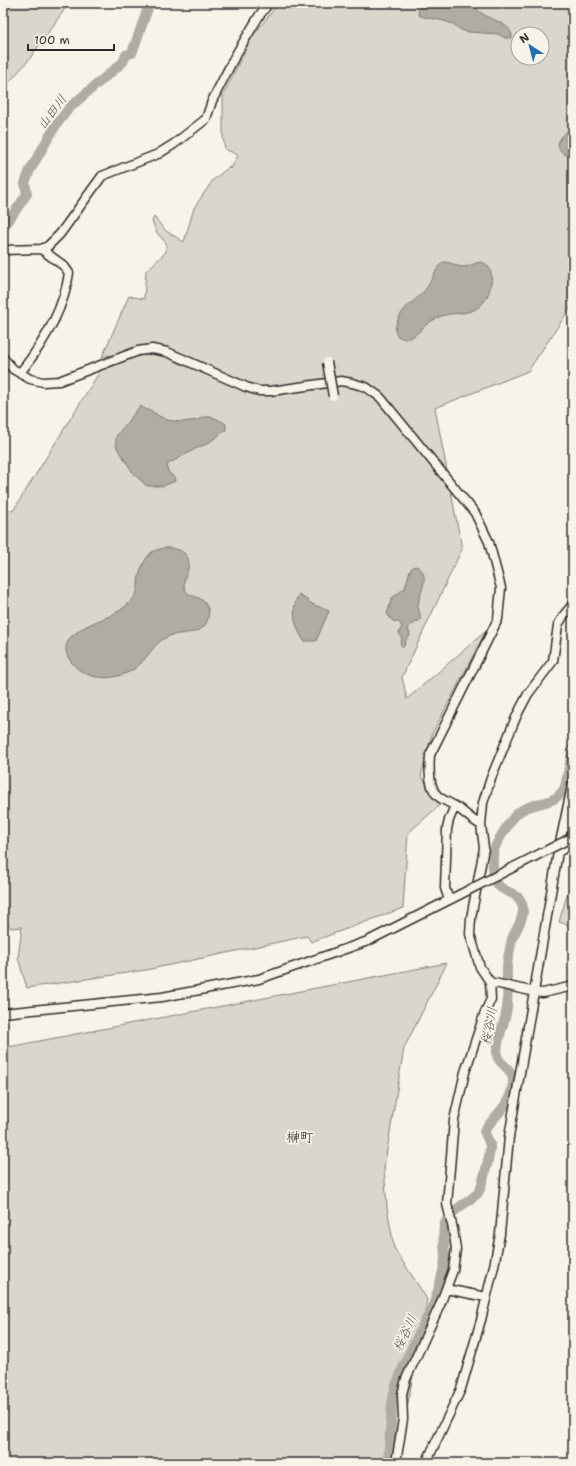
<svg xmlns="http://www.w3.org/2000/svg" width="576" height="1466" font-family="'Shantell Sans','Klee One',sans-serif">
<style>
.green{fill:#dad6cc;stroke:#82807c;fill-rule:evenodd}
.water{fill:#afaca4;stroke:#7a7874}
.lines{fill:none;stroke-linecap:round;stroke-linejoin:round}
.river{stroke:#afaca4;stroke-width:10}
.minor-casing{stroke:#2b2b2b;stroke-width:11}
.minor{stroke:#f7f3e8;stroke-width:8}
.minor-bridge-casing{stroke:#2b2b2b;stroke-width:11;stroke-linecap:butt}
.minor-bridge{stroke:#f7f3e8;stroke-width:8}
.labels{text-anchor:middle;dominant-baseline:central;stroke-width:3.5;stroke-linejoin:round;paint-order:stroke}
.water-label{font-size:13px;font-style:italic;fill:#53524f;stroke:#f7f3e8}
.quarter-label{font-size:14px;fill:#2b2b2b;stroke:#f7f3e8}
</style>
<rect width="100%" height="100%" fill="#f7f3e8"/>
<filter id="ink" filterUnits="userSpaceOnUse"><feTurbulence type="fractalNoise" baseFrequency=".025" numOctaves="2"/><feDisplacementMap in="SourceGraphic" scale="8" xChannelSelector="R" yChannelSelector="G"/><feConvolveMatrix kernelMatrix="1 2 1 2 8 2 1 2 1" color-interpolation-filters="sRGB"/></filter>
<g filter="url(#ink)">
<!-- green -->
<path class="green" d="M3,3H69L28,61L3,89Z
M279,3H573V304L528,371L435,408L462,549L402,677L407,699L486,631L432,734L421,776L440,805L408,833L403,908L311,942L307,936L146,970L27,988L18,958L22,927L11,928L3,918V508L13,511L110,355L102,357L129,296L144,299L146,271L166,252V243L157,233L152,221L154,217L166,231L184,242L194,208L213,180L229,167L231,169L238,155L225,149L223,138V95L252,37ZM518,34H542V58H518Z
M573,875V927L559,922Z
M447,963L404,1048L384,1168L387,1207L394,1248L427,1299L397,1463H3V1048Z"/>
<!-- water -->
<path class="water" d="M422,3H471C476,8 480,13 486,16C495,21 513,25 512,38H505L498,34L469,32L461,30L453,24L444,21L420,16L418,12Z
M573,128V158C551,151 556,137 573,128Z
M443,262C450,261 456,267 463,267C470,267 478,260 484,263C498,270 490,298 480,306C469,316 452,311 439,317C435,319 430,322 426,325C418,332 410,344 398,336C394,333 395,329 396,325C401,307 414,303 425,290C432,281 434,270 443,262Z
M140,406L147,410H150L159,416L167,420L181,422L198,420C205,413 219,419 226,424V430L207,444L199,447L168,464L167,469L170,474L174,477L175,481L163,486H147L134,474L117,448C116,443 115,439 117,435Z
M163,548C173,547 189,550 189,564C189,573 180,581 186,591C189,596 197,596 202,600C205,602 207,607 209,610C208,640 186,629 167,637C154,643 149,656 139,665C119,683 82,683 68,657C64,649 66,642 72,636C87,622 106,620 122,609C127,605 132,601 135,596C138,592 138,587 138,582C139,573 144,558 152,552C155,550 160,549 163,548Z
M416,566C433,574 418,594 418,607C419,612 421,615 420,620L408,627L410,636L406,639L405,644L403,647L400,644L402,639L399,633L402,626L398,622L393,621L387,614L392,598L405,588L410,570L413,567Z
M299,594L312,604L329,611L316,641H304C295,627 290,610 299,594Z"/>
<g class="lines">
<!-- river -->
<path class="river" d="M3,226L7,223L27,194L25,183L30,170L56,125L70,107L123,62L126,55L132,53L148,8V3
M388,1463L392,1403L395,1388L404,1365L407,1361V1358L433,1306C438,1290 444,1274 445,1258C445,1248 442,1237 444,1227C447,1211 467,1204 478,1193C482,1187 491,1152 490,1145C489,1141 486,1136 484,1131C495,1115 511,1105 513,1083C514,1067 498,1065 497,1055C496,1039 505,1024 507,1008C509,990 504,971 509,954C510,949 511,944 512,939C516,929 524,919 523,908C521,893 509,894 500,887C492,880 492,860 494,850C497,841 512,817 519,812C535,800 555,807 565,787L573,748"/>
<defs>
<path id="minor" d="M3,250L41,249L48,246L60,234L102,176L158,154L174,144L206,119L212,101L235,56L259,16L269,3
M3,358L13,369L30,379L43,382L59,381L138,351L152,349L167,352L246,387L259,391H271L341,381L352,383L366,387L380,397L475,513L489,542L501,588L498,619L430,755C429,768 428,788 439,797C445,801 452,804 458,808C466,814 472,820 481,825
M20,373C43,344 64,310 69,273L64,266L41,249
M563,829L573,825
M558,852L573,844
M449,900L445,888L447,829L449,820L455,806
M490,982L535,992L543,993L573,986
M3,1013L162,997L259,979L368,941L453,898
M446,1289L486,1297
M396,1463L403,1419L402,1394L406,1379L440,1305L453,1270L456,1249L453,1229L447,1204L454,1120L465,1072L485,1012L491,999L490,982L480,967L470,934L471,918L484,848L481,825L483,803L491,778L517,715L528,694L553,661L558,625L564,615L573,604
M426,1463L461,1389L481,1320L494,1266L500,1234L509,1137L558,852L573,781"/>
</defs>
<!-- minor casing -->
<use href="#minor" class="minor-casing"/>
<!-- minor -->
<use href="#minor" class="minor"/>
<defs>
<path id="minor-bridge" d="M327,362L333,396
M453,898L573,837"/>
</defs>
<!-- minor-bridge casing -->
<use href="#minor-bridge" class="minor-bridge-casing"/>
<!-- minor-bridge -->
<use href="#minor-bridge" class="minor-bridge"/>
</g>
</g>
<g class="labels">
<!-- water labels -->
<g class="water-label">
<text transform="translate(52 112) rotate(-53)">山田川</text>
<text transform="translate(489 1026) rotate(-80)">桜谷川</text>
<text transform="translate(405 1333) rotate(-65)">桜谷川</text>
</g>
<!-- quarter labels -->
<g class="quarter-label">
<text x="300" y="1137">榊町</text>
</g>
</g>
<!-- margin -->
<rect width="576" height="1466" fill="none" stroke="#f7f3e8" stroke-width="16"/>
<rect x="8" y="8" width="560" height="1450" fill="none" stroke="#2b2b2b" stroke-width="1.5" filter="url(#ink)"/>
<!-- north arrow -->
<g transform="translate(530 46) rotate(324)"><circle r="19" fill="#f7f3e8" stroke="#a5a39c"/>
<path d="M0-3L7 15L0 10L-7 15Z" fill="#1f6fb2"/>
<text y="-6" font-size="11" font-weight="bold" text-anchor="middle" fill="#2b2b2b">N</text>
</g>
<!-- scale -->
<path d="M28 44v6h86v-6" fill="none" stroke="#2b2b2b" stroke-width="2"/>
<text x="34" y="44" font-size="12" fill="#2b2b2b" stroke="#f7f3e8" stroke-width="3" paint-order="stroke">100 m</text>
</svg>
